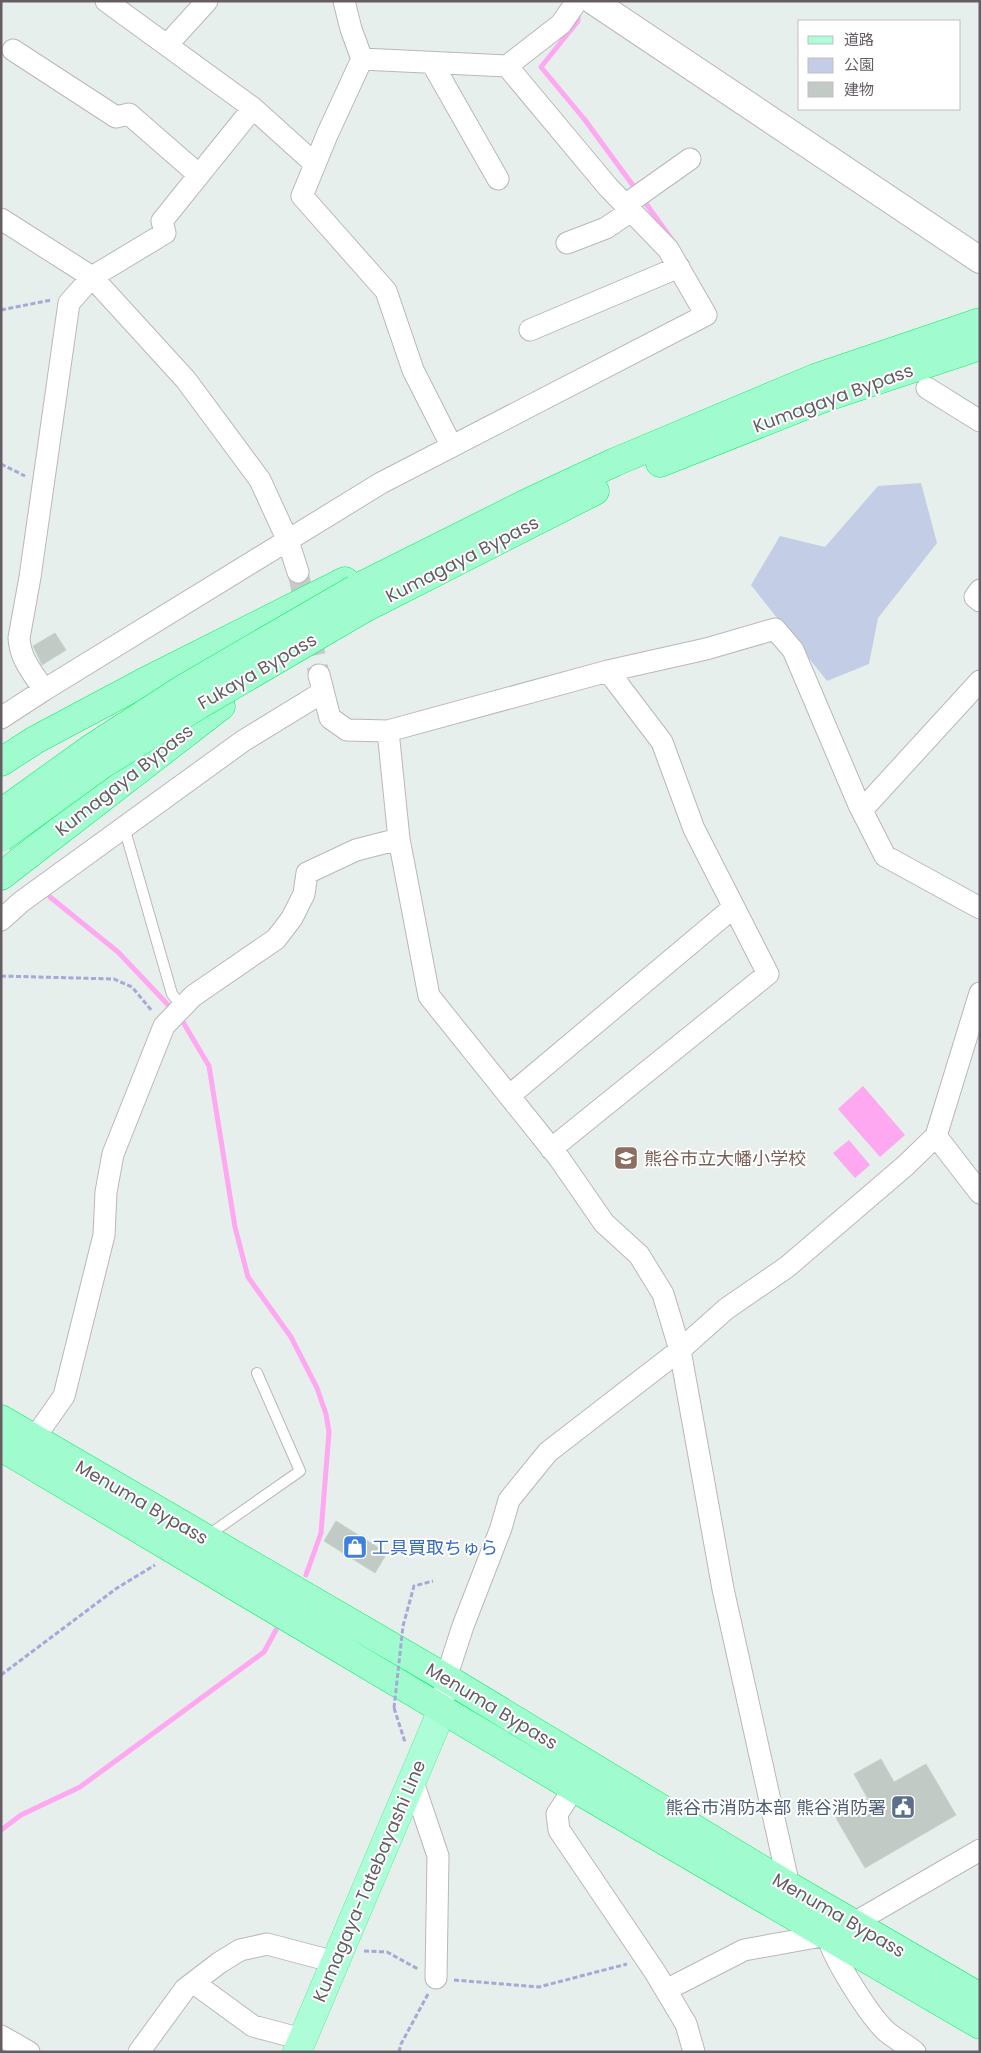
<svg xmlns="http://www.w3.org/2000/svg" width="981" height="2053" font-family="Poppins,'Noto Sans JP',sans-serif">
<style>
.green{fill:#c3cde6}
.water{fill:#fda8f0}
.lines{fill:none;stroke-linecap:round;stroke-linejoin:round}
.stream{stroke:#fda8f0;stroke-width:5}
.building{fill:#c2cac6;stroke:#c4d4cb}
.minor-tunnel{stroke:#c6cac9;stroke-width:21;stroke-dasharray:21 11;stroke-linecap:butt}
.service-casing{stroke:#bcb6ba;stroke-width:12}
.minor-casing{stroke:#bcb6ba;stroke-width:23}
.tertiary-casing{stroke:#bcb6ba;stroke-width:28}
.primary-casing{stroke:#60ee9e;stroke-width:29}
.trunk-casing{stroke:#05f063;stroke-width:29}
.path{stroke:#a6a8d8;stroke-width:3;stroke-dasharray:5 2.5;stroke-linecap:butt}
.service{stroke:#fff;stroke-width:10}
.minor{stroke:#fff;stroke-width:21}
.tertiary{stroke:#fff;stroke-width:26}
.primary{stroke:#adfdd9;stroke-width:28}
.trunk{stroke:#a0fcce;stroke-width:28}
.trunk-bridge-casing{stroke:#05f063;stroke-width:29;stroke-linecap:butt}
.path-bridge{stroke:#a6a8d8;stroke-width:3;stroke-dasharray:5 2.5;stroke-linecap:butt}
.trunk-bridge{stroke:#a0fcce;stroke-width:28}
.labels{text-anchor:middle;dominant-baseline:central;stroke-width:4;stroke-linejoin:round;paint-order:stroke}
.street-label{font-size:18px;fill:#665d64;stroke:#fff}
.education-label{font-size:18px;fill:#785e54;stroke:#fff;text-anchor:start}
.shop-label{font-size:18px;fill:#366cbe;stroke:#fff;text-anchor:start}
.service-label{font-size:18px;fill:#4e5e75;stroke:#fff;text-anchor:end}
</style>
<rect width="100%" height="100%" fill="#e6efeb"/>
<!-- green -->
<path class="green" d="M921,483L937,543L878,618L869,664L827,681L751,585L780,536L825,547L878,486Z"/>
<!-- water -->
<path class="water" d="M863,1086L905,1135L880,1157L838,1109Z
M849,1140L870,1165L855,1178L833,1153Z"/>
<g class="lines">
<!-- stream -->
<path class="stream" d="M578,13V21L541,67L585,120L637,191
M642,198L675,244
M50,897L118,952L172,1009
M180,1017L209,1066L235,1227L248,1277L291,1337L317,1388L326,1414L329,1432L321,1533L306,1575
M1,1830L21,1815L80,1787L264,1652L276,1630"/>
</g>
<!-- building -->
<path class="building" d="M55,633L66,650L42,665L33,646Z
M336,1521L387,1553L375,1573L324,1541Z
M881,1759L894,1782L926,1764L956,1815L865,1868L836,1818L868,1799L854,1774Z"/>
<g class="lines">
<!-- minor-tunnel -->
<path class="minor-tunnel" d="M298,572L319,675"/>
<defs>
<path id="service" d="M124,827L172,994L182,1006
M207,1536L300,1471L257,1373"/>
<path id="minor" d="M106,1L253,108L315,164
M344,1L351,29L362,59
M167,45L207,1
M13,50L116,117L129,114L199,175
M432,63L498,179
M625,205L690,159
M1,219L92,277L186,380L260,480L288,541L298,572
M567,243L606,228L631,211
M530,330L679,267
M927,388L980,421
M451,445L413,370L386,291L302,196L327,135L362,59L507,66L561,24L577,1
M980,590L975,597L980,601
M319,675L330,718L347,730L388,731L608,671L706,649L775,629L793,650L859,805L885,856L980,908
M44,690C33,673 20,659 19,638L30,577L69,303L92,277L165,233L162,221L253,108
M1,718L44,690L381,483L706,315L668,249L608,187L507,66
M388,731L399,839L429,996L559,1158L604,1223L639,1255L663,1294L680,1350L723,1589L789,1886
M862,810L980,681
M1,920L21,902L243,741L323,692
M509,1096L734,907
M936,1136L980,1193
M551,1149L768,974L694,829L662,742L608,671
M26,1450L64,1396L104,1235L106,1192L113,1154L164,1026L193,996L276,939L292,918L304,894L307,873L356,850L399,839
M442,1710L446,1678L463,1626L501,1528L509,1500L548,1452L680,1350L726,1309L787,1267L905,1166L936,1136L980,993
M412,1779L438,1856L436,1978
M574,1788L557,1814L559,1830L655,1972L686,2024L694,2052
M854,1923L980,1850
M827,1932C828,1952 871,2018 887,2032C896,2039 906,2045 915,2052
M194,1983L253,2026L302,2039
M666,1990L744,1950L827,1935
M1,2036L29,2052
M139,2052L185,1989L219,1963L240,1950L267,1944L335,1962"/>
<path id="tertiary" d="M593,1L980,260"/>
<path id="primary" d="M297,2052L442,1710"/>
<path id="trunk" d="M660,463L824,398L980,346
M355,589L529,502L615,462L815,378L980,322
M365,608L595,491
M1,762L35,740L144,682L345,581
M1,876L221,706
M1,1419L446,1678L789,1886L980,1997
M1,1447L574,1788L980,2025"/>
</defs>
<!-- service casing -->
<use href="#service" class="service-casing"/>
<!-- minor casing -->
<use href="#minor" class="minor-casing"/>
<!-- tertiary casing -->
<use href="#tertiary" class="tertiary-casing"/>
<!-- primary casing -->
<use href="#primary" class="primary-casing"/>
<!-- trunk casing -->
<use href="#trunk" class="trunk-casing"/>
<!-- path -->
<path class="path" d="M1,310L51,300
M1,464L25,476
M1,976L114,979L132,987L152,1011
M403,1626L414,1586L433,1581
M1,1675L117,1588L155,1565
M394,1708L405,1742
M364,1951L387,1952L418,1969
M454,1980L539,1987L627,1964
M399,2052L401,2044L428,1994"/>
<!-- service -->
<use href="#service" class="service"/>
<!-- minor -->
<use href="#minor" class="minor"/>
<!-- tertiary -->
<use href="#tertiary" class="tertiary"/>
<!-- primary -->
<use href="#primary" class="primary"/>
<!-- trunk -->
<use href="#trunk" class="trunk"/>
<defs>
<path id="trunk-bridge" d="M1,813L90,749L186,687L355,589
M1,838L103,764L199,705L365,608"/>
</defs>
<!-- trunk-bridge casing -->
<use href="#trunk-bridge" class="trunk-bridge-casing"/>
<!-- path-bridge -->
<path class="path-bridge" d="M394,1708L403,1626"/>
<!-- trunk-bridge -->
<use href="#trunk-bridge" class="trunk-bridge"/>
</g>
<!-- icons -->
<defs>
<symbol id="school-square" viewBox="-11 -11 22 22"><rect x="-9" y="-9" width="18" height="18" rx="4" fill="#8d6e63" stroke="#fff"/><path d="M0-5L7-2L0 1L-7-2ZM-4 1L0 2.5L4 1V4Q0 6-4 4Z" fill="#fff"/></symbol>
<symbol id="shop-square" viewBox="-11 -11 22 22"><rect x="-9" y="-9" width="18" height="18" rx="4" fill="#3f7fe0" stroke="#fff"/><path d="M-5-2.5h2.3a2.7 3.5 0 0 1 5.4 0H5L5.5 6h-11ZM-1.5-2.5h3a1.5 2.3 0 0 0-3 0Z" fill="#fff"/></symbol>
<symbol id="civic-square" viewBox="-11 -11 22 22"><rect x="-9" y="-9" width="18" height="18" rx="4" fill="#5c6f8a" stroke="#fff"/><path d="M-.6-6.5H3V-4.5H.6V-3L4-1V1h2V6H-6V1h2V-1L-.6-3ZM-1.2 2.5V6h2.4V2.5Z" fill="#fff"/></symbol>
</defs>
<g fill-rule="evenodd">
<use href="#school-square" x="612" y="1144" width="28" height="28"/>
<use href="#shop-square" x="341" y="1533" width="28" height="28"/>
<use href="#civic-square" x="889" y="1793" width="28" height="28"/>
</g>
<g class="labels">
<!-- street labels -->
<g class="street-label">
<text transform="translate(833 398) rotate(-20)">Kumagaya Bypass</text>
<text transform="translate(462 559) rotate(-27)">Kumagaya Bypass</text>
<text transform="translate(257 671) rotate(-30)">Fukaya Bypass</text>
<text transform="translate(124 780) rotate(-38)">Kumagaya Bypass</text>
<text transform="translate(142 1502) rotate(30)">Menuma Bypass</text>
<text transform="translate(492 1706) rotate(31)">Menuma Bypass</text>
<text transform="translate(369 1881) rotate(-67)">Kumagaya-Tatebayashi Line</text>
<text transform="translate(839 1915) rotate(30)">Menuma Bypass</text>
</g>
<!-- education labels -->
<g class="education-label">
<text x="644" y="1158">熊谷市立大幡小学校</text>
</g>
<!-- shop labels -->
<g class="shop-label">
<text x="372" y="1547">工具買取ちゅら</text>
</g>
<!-- service labels -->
<g class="service-label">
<text x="886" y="1807">熊谷市消防本部 熊谷消防署</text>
</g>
</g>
<!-- border -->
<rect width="981" height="2053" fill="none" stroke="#665d64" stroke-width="5"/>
<!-- legend -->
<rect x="798" y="20" width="162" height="90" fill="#ffffff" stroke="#c2bec1"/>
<rect x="808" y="36" width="25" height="8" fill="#adfdd9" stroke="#c2bec1"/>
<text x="844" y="45" font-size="15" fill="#665d64">道路</text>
<rect x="808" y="58" width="25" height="15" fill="#c3cde6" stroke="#c2bec1"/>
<text x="844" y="70" font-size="15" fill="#665d64">公園</text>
<rect x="808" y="82" width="25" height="15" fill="#c2cac6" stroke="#c2bec1"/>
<text x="844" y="95" font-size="15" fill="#665d64">建物</text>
</svg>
